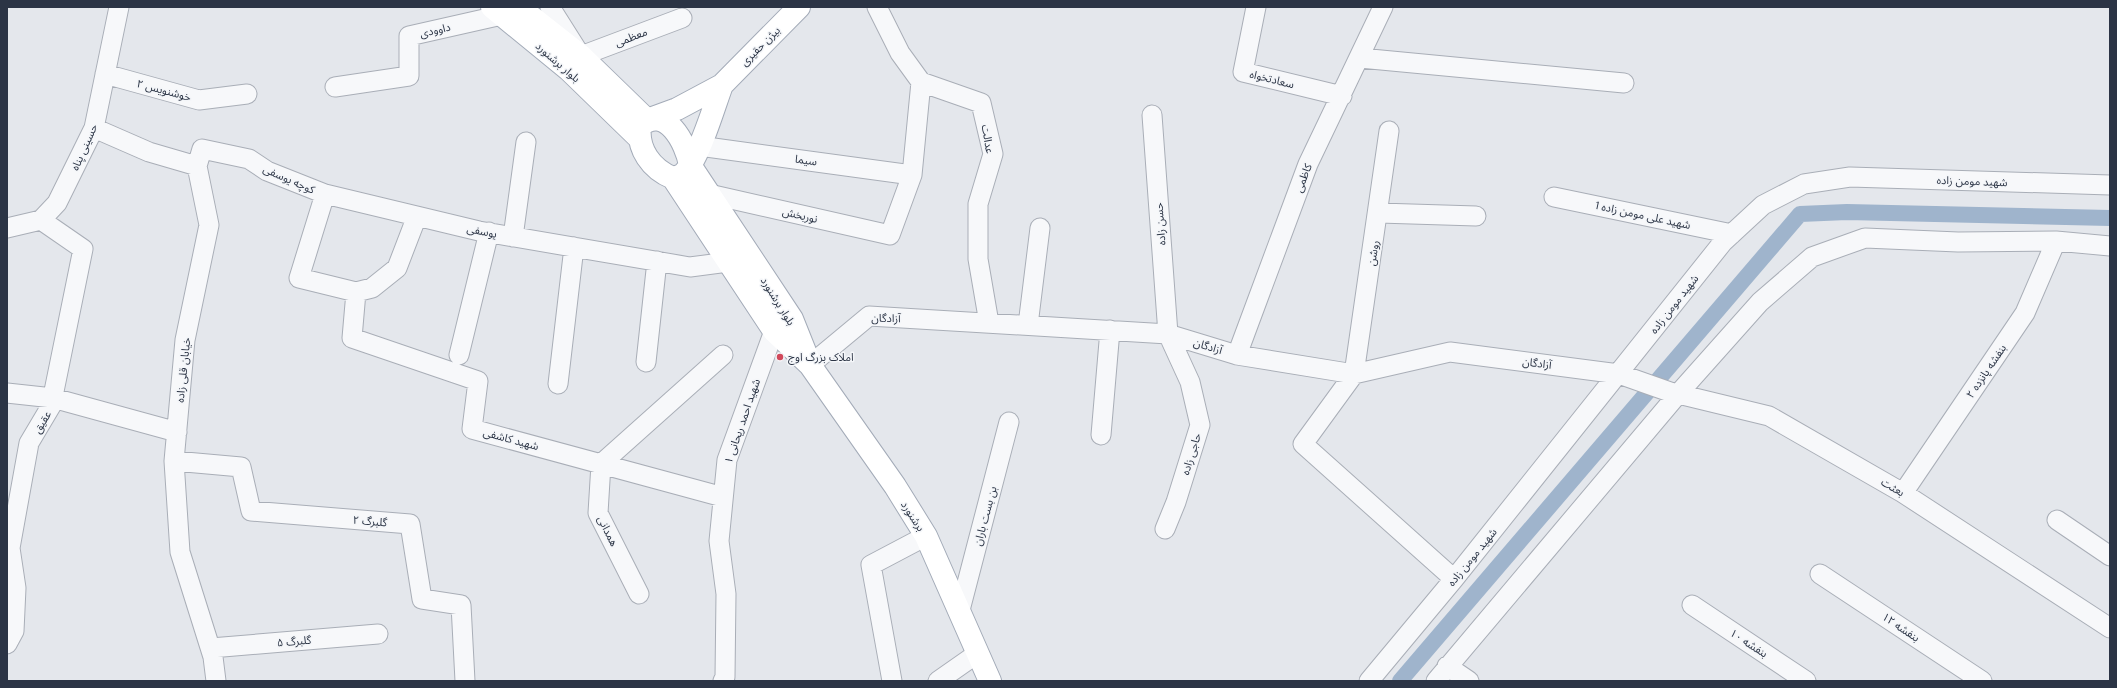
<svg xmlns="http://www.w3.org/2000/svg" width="2117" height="688" font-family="'DM Sans','Noto Sans Arabic',sans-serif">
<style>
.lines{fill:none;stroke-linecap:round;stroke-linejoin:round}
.canal{stroke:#9fb4cc;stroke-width:16}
.minor-casing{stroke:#a9aeb7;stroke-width:21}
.major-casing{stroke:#a3abb8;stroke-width:24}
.minor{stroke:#f7f8fa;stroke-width:19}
.major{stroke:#fff;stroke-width:22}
.poi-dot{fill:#d1495b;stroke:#f4f6f9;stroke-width:1.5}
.labels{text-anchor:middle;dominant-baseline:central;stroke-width:3;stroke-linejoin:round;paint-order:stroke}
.street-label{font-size:11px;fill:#2b3445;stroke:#f4f6f9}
.poi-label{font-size:11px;fill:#2b3445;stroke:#f4f6f9;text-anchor:start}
</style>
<rect width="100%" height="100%" fill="#e4e7ec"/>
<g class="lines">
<!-- canal -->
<path class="canal" d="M1400,681L1800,214L1847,212L2110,218"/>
<defs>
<path id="minor" d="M550,7L581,56L682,18
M877,7L900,53L921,82L981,103L993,154L978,204V259L989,323
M1256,7L1243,72L1342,96
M1360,58L1624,83
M105,74L199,100L247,94
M335,87L409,76V36L502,15
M1152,115L1168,334L1190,382L1200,425L1176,502L1165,529
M94,128L149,152L197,166
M1389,131L1354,374L1303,444L1454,579
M699,146L912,175
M709,194L890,235L912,175L921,82
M1554,197L1732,234
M1379,213L1476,216
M417,216L397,268L372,288L356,292L299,278L325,194L479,231L690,267L728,262
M7,228L41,220L57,203L94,128L119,7
M513,237L526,142
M356,292L352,338L478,381L472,429L723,497
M1028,325L1040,228
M459,355L489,232
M1237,355L1308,164L1383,7
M646,362L657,261
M810,365L869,316L1168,334L1237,355L1354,374L1450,352L1619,374L1670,392L1769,416L1903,493L2110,628
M558,384L574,247
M7,393L53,398L177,432
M1101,435L1110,330
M174,461L241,467L251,511L410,524L422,599L461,605L465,681
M1903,493L2025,313L2056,241
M2057,520L2110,556
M1820,574L1982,681
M639,594L598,513L601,464L723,355
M1692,605L1806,681
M960,610L1009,422
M7,644L14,631L16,588L10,548L29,443L51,406L83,249L41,220
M211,648L378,634
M1447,666L1469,681
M216,681L213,657L180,552L174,461L185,340L209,225L197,166L202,149L249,159L267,171L325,194
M723,681L725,677L726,594L719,541L727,460L774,331
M892,681L871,565L926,536
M938,681L978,653
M1369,681L1454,579L1723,242L1763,205L1804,184L1850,177L2110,185
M1436,681L1678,394L1760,302L1812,257L1865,238L1958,242L2056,241L2110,246"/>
<path id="major" d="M492,7L569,70L638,137
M519,7L581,56L647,120L677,109L722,85L799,7
M722,85C714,106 699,159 684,173C681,176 676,177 673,178C651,169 637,149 640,126C666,104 686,143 690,165L792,319L808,359
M673,178L774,331L810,365L895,486L926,536L990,681"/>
</defs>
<!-- minor casing -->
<use href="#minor" class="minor-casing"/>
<!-- major casing -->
<use href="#major" class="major-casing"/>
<!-- minor -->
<use href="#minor" class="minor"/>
<!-- major -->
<use href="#major" class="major"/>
</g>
<!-- markers -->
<circle class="poi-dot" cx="780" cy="357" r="4"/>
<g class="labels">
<!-- street labels -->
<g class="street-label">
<text transform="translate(435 30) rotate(-13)">داوودی</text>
<text transform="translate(631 37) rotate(-21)">معظمی</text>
<text transform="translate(760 46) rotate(-45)">بیژن حقیری</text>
<text transform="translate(558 62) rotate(41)">بلوار برشنورد</text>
<text transform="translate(1272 79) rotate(14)">سعادتخواه</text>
<text transform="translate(164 90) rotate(15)">خوشنویس ۲</text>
<text transform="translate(988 139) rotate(81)">عدالت</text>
<text transform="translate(84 147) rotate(-66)">حسینی پناه</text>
<text transform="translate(806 160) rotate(8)">سیما</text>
<text transform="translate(1303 178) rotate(-69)">کاظمی</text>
<text transform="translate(289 179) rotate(24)">کوچه یوسفی</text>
<text transform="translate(1972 181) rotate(2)">شهید مومن زاده</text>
<text transform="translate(800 215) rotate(13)">نوربخش</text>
<text transform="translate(1643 215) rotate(12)">شهید علی مومن زاده 1</text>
<text transform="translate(1160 224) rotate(-94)">حسن زاده</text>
<text transform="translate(482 231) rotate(11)">یوسفی</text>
<text transform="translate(1373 253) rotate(-81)">روشن</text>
<text transform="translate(778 301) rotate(58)">بلوار برشنورد</text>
<text transform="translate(1674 304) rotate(-52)">شهید مومن زاده</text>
<text transform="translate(886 318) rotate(1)">آزادگان</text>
<text transform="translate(1208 346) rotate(17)">آزادگان</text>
<text transform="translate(1537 363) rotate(7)">آزادگان</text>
<text transform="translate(183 370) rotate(-84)">خیابان قلی زاده</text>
<text transform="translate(1986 371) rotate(-56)">بنفشه پانزده ۲</text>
<text transform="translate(742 421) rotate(-71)">شهید احمد ریحانی ۱</text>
<text transform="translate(42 422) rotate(-59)">عقیق</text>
<text transform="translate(511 439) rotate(15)">شهید کاشفی</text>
<text transform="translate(1191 454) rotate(-73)">حاجی زاده</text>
<text transform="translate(1893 487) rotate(31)">بعثت</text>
<text transform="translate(913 516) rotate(57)">برشنورد</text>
<text transform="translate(985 516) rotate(-75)">بن بست باران</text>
<text transform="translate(370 521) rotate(5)">گلبرگ ۲</text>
<text transform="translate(608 531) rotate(64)">همدانی</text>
<text transform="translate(1472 557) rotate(-51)">شهید مومن زاده</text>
<text transform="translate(1901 627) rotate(34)">بنفشه ۱۲</text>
<text transform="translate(294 641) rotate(-5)">گلبرگ ۵</text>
<text transform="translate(1749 643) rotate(33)">بنفشه ۱۰</text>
</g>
<!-- poi labels -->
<g class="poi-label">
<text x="788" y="357">املاک بزرگ اوج</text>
</g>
</g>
<!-- border -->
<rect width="2117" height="688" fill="none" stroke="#2b3445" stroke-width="16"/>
</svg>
